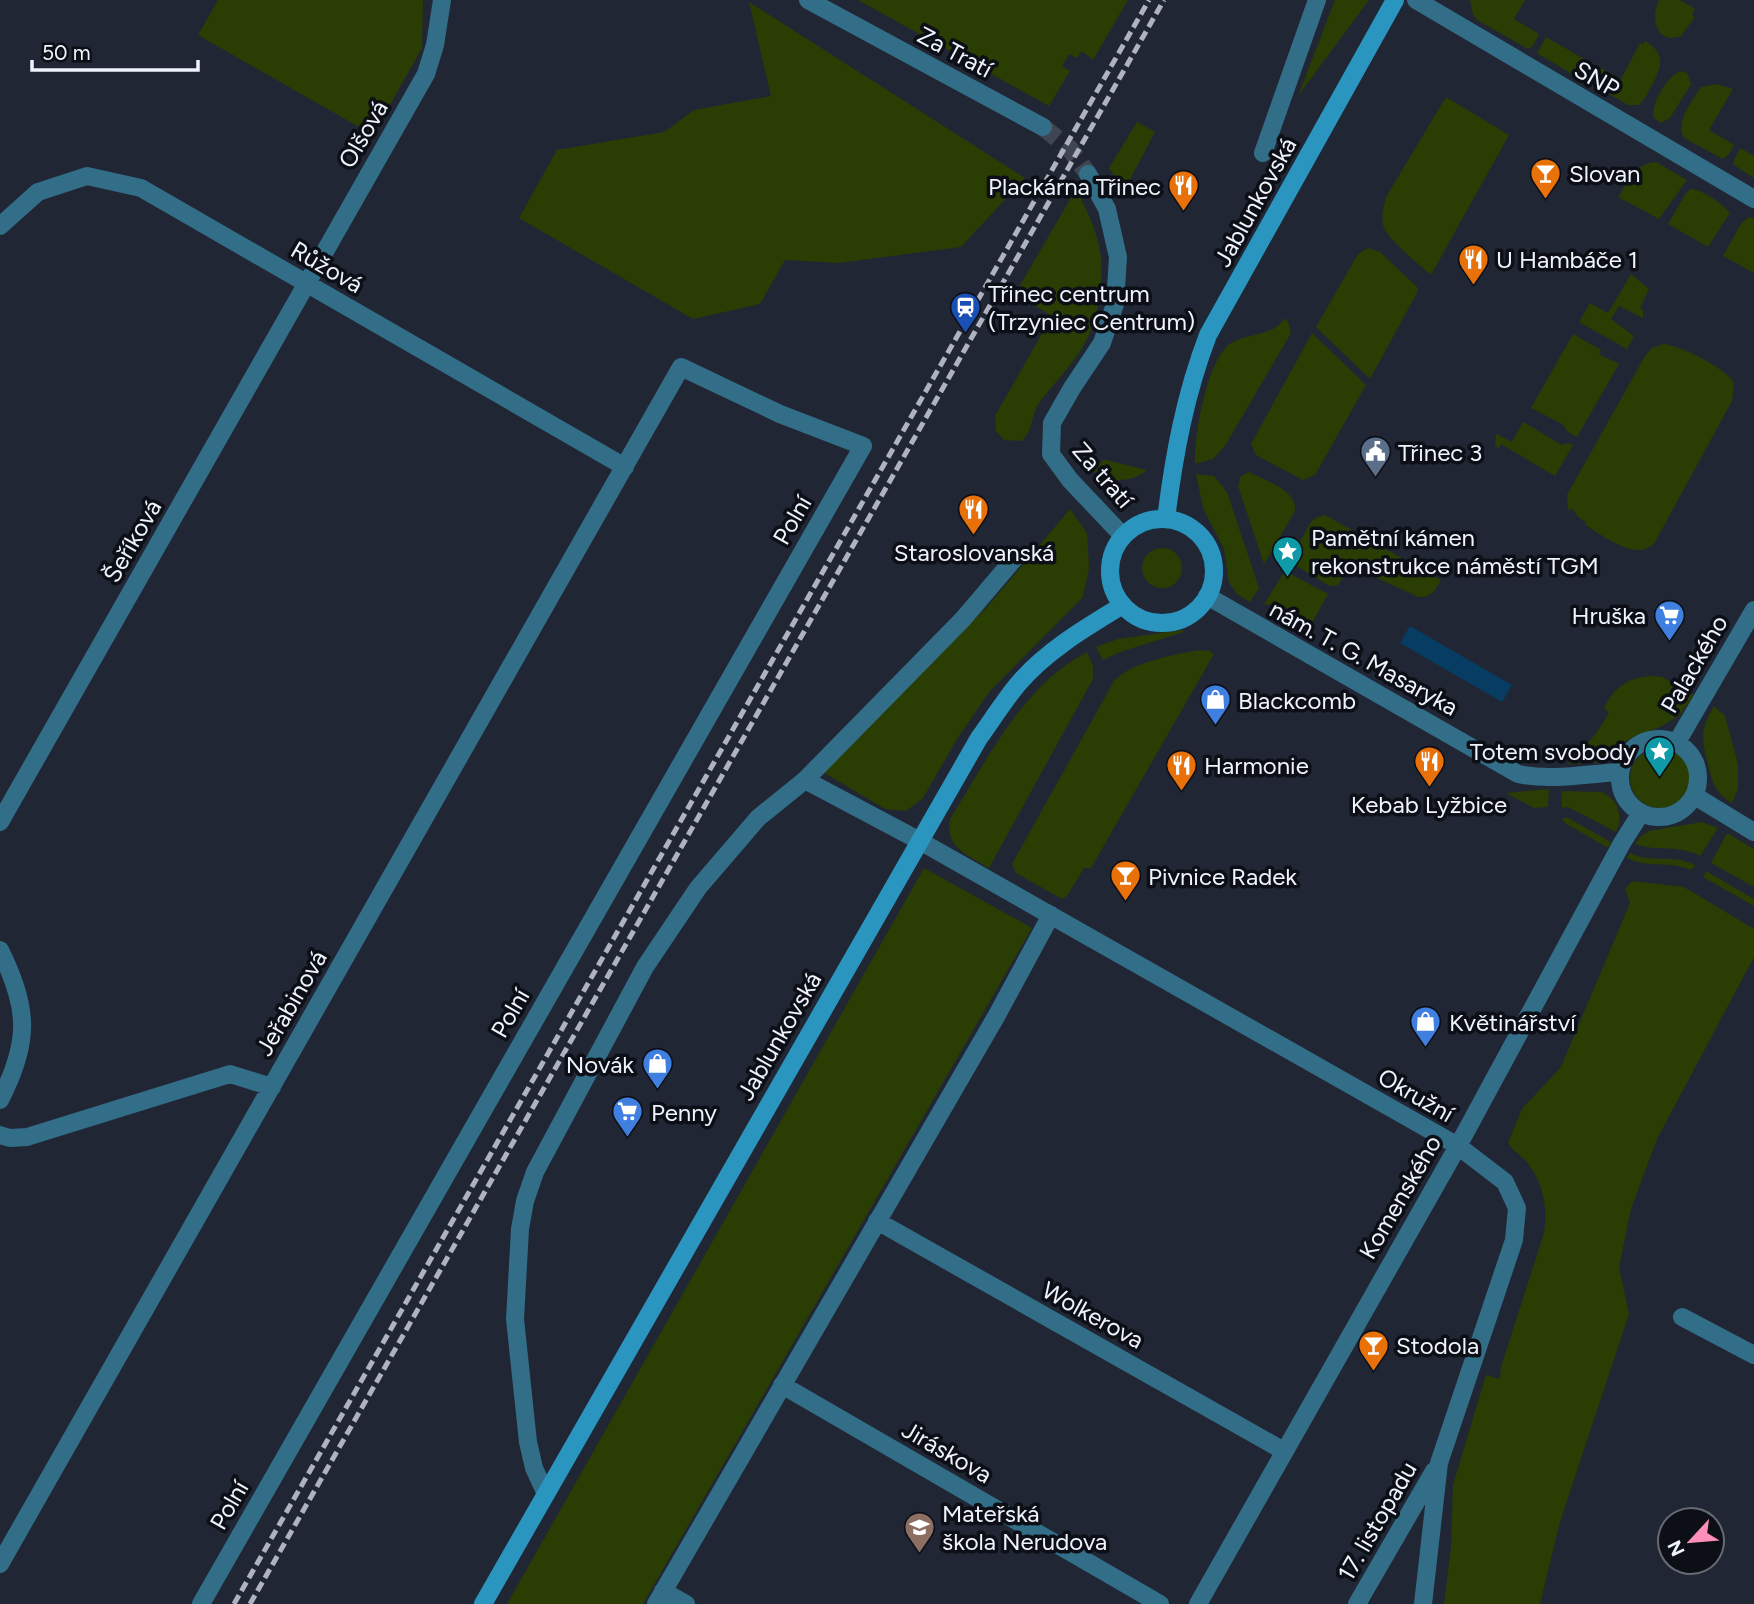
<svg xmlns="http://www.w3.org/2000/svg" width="1754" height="1604" font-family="Figtree,sans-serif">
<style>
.green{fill:#2a3d02}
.water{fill:#073d62}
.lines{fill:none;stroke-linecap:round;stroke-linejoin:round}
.minor-tunnel{stroke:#404553;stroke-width:18;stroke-dasharray:18 9;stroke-linecap:butt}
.minor{stroke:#326e87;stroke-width:18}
.secondary{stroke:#2a96bf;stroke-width:18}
.rail{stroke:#afb3bf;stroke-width:5;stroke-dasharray:10 5;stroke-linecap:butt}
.labels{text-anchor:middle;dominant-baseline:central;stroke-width:7;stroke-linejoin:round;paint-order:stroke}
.street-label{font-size:24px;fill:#eff3fd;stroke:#0d0f16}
.poi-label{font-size:24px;fill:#eff3fd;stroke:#0d0f16;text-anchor:start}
</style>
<rect width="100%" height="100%" fill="#212635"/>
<!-- green -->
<path class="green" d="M218,0H423L422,48L373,135L198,35Z
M858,0H1128L1093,60L1082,51L1077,58L1069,54L1062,66L1070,71L1049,106Z
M1335,0H1369L1298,96Z
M1470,0H1525L1514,19L1539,34L1533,46L1528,49L1477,20L1473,15Z
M1659,0H1680L1695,9L1692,15L1695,17L1681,36C1656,45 1650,18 1659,0Z
M749,2L1025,178L961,247L838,263L785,260L760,304L693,319L519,218L557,150L664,132L694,110L771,96Z
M1546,37L1591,63L1582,77H1577L1537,53Z
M1645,41C1666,53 1662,67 1652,85C1648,92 1645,100 1639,105H1628L1591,83L1597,66L1621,79L1640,43L1643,44Z
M1680,71L1687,73L1691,84L1670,118L1661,123L1654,118C1650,104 1667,77 1680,71Z
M1717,84L1733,89L1709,130L1734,145L1729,154L1723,159L1684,138C1675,122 1692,101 1701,87Z
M1446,97L1509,135L1431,275C1419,264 1388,241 1383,225C1381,216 1384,206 1386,197Z
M1137,122L1155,132L1124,191L1109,168Z
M1740,148L1754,156V178L1734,165L1733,162Z
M1656,162L1687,180L1659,219L1618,197C1628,182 1636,163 1656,162Z
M1076,189C1084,205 1092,220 1097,238C1107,272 1101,317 1082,348C1070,368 1053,384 1039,403C1031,415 1033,433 1021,441L1004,440L996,431L995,416L1052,316L1015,294Z
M1691,189C1703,190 1722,203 1730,213L1708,247L1668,224L1686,193Z
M1749,217L1754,218V273L1723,256L1742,222Z
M1368,248L1380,252L1418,288V291L1370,379L1316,327L1358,254Z
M1631,274L1649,289L1640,308L1643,310V318L1619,306L1611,319L1634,336L1627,349L1579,322L1590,303L1608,313Z
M1285,318L1288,321L1291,333L1225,446L1213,459L1195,464C1194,437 1207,355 1233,342C1251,333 1273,336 1285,318Z
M1312,333L1366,385L1315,475L1303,480L1256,455L1251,444Z
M1573,334L1601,350L1599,354L1619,364L1577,437L1568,432L1562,424L1531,408Z
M1664,344C1681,346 1726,368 1734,383L1732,401L1655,542C1637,564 1603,535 1585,525L1586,522L1578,517L1573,509L1568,510L1567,495L1645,356L1652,348Z
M1523,422L1562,445L1569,443L1573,445L1555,476L1501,444L1498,449L1495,445L1496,434L1512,442Z
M1103,460H1106L1147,470C1131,483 1111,483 1094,472Z
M1249,472C1265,481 1297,489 1295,511L1264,564L1238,486L1241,476Z
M1196,474L1214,476L1227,492L1259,588L1250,602L1238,595L1229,583L1224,549L1203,508Z
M1070,509L1087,533L1089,568L1083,597L990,691L957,739L923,798L906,811L885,809L823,772L987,607Z
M1325,515L1441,580C1435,590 1432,598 1419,597L1350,566L1338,585L1330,586L1288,561L1311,522L1315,518Z
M1142 568a20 20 0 1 1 40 0a20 20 0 1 1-40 0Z
M1285,571L1328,594L1312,623L1284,607L1264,604Z
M1182,630L1184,632L1120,652L1103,660L1096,647L1118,639Z
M1200,650L1210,651L1214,654L1091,868H1084L1067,896L1062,899L1016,873L1012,864L1114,681C1131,662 1176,654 1200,650Z
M1087,652L1093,666V679L989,868C968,856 942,846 951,817C988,759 1023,685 1087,652Z
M1654,676L1662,677L1694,695L1680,715L1662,726L1626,741L1605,762L1567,764C1584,748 1598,734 1609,712L1604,709C1614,686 1629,677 1654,676Z
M1714,706L1725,716L1738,764V789L1732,803C1713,792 1712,779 1707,760C1701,737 1701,728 1714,706Z
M1630 778a30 30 0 1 1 60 0a30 30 0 1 1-60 0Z
M1549,789L1548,807L1534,808L1506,793Z
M1561,791L1601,792C1619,799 1623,816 1616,832L1568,807L1562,808Z
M1562,818H1568L1611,842L1608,848L1565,823Z
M1702,822L1718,828L1700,856C1674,843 1659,853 1635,844L1640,837L1649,831Z
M1727,833L1754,849V887L1711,863Z
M1630,853C1651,864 1675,853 1696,866L1690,870C1670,860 1648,869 1627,858Z
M924,868L1032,928L643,1604H507Z
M1706,871L1754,899V906L1703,877Z
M1632,881L1684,887L1754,929V957L1657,1139L1631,1209L1619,1267L1629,1314L1560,1522L1540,1604H1444L1451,1548L1453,1485L1486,1375L1500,1379L1501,1367L1544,1233C1548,1206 1543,1180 1524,1159C1518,1153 1512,1150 1508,1143L1522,1109L1561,1067L1630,903L1625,889Z"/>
<!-- water -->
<path class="water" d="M1410,626L1512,685L1502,702L1400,643Z"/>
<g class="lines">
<!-- minor-tunnel -->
<path class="minor-tunnel" d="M1043,127L1070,149L1088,174"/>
<!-- minor -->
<path class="minor" d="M808,0L1043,127
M1416,0L1754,199
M1263,153L1317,0
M1088,174L1107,209L1118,257L1115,304L1102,343L1072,388L1052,423L1051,454L1070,480L1123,536
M0,226L38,192L87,176L141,188L625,467
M1207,596L1518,774C1551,781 1586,774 1620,772
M1620 778a39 39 0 1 1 78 0a39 39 0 1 1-78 0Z
M1677,742L1754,610
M805,780L918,840L1458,1146L1505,1182L1517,1208L1514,1240L1439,1463L1423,1604
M1695,796L1754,832
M0,822L426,74L435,45L442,0
M0,950C29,1008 30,1042 0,1100
M0,1135L10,1138L27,1137L230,1074L272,1087
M877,1221L1284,1451
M1682,1317L1754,1355
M782,1385L1160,1604
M546,1494L534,1468L528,1442L515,1319L520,1229L525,1201L535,1172L645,967L698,888L758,818L805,780L963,619L1014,559
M0,1564L681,367L780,414L863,446L201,1604
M663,1591L686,1604
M656,1604L997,1015L1051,915
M1198,1604L1458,1146L1622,843L1641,813
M1357,1604L1434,1471"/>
<!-- secondary -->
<path class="secondary" d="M1166,519C1174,455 1185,395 1208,335L1395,0
M1110 571a52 52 0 1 1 104 0a52 52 0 1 1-104 0Z
M483,1604L979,738C992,720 1004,701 1018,684C1046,651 1085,628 1123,605"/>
<!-- rail -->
<path class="rail" d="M234,1604L1149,0
M250,1604L1164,0"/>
</g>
<!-- icons -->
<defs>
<symbol id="bar-pin" viewBox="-11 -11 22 30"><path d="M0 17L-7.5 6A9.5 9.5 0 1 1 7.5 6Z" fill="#e8710a" stroke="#0d0f16"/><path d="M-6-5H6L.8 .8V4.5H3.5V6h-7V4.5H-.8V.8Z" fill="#fff"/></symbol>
<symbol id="restaurant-pin" viewBox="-11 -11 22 30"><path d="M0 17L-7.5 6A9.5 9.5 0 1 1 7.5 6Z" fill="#e8710a" stroke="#0d0f16"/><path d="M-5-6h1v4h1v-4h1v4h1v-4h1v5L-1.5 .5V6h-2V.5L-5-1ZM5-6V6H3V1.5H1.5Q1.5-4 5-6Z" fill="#fff"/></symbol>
<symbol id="station-pin" viewBox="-11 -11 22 30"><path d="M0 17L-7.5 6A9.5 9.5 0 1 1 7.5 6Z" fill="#1a4fb4" stroke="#0d0f16"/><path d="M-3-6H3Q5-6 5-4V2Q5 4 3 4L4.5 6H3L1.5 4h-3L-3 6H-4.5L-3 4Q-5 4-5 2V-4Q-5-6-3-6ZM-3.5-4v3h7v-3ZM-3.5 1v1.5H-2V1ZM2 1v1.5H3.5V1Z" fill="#fff"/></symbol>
<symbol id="civic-pin" viewBox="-11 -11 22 30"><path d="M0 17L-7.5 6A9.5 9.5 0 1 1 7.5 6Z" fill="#5c6f8a" stroke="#0d0f16"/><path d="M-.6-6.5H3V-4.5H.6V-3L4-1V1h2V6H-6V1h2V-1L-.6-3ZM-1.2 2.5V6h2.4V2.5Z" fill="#fff"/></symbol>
<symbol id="sight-pin" viewBox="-11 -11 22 30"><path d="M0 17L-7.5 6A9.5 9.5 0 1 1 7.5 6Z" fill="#0f9aa8" stroke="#0d0f16"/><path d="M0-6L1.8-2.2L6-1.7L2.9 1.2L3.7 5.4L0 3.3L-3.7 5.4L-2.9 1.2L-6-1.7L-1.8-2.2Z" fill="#fff"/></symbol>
<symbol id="supermarket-pin" viewBox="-11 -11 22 30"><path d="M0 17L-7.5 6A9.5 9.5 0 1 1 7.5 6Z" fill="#3f7fe0" stroke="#0d0f16"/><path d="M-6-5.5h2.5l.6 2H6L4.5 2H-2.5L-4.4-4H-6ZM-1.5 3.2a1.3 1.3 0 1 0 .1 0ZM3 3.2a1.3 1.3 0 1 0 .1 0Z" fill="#fff"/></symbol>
<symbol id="shop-pin" viewBox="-11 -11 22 30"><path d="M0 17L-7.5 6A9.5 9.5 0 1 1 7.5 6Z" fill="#3f7fe0" stroke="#0d0f16"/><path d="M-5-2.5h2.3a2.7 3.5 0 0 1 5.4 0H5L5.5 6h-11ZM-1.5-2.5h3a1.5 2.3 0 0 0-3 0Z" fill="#fff"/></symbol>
<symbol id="school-pin" viewBox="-11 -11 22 30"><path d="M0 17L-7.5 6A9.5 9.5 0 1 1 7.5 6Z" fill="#8d6e63" stroke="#0d0f16"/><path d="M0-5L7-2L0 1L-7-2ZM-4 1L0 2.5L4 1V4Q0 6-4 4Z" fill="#fff"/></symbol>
</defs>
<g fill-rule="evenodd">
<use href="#bar-pin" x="1528" y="156" width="35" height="47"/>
<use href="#restaurant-pin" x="1166" y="168" width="35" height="47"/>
<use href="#restaurant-pin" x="1456" y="242" width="35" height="47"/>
<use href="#station-pin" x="948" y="290" width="35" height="47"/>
<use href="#civic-pin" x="1358" y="434" width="35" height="47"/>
<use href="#restaurant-pin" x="956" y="492" width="35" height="47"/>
<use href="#sight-pin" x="1270" y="534" width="35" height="47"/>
<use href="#supermarket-pin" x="1652" y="598" width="35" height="47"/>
<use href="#shop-pin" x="1198" y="682" width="35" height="47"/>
<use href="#sight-pin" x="1642" y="734" width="35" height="47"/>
<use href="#restaurant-pin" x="1412" y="744" width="35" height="47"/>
<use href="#restaurant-pin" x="1164" y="748" width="35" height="47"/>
<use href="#bar-pin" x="1108" y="858" width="35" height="47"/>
<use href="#shop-pin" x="1408" y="1004" width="35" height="47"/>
<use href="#shop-pin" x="640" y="1046" width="35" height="47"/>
<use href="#supermarket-pin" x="610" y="1094" width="35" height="47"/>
<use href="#bar-pin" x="1356" y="1328" width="35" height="47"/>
<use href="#school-pin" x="902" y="1510" width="35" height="47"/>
</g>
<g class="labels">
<!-- street labels -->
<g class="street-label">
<text transform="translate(955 52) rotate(28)">Za Tratí</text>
<text transform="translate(1597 79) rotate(30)">SNP</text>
<text transform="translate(363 134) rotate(-60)">Olšová</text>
<text transform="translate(1255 202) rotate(-61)">Jablunkovská</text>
<text transform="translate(327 267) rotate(30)">Růžová</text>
<text transform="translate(1103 475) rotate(49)">Za tratí</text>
<text transform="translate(792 520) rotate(-60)">Polní</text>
<text transform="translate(132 541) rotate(-60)">Šeříková</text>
<text transform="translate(1364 658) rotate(29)">nám. T. G. Masaryka</text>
<text transform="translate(1694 664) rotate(-60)">Palackého</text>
<text transform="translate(291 1003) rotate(-60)">Jeřabinová</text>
<text transform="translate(510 1013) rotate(-60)">Polní</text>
<text transform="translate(779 1036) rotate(-60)">Jablunkovská</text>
<text transform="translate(1416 1095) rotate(30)">Okružní</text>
<text transform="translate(1400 1197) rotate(-60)">Komenského</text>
<text transform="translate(1093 1315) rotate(29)">Wolkerova</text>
<text transform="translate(947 1452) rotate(30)">Jiráskova</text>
<text transform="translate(229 1505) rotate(-60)">Polní</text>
<text transform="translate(1377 1521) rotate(-60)">17. listopadu</text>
</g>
<!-- poi labels -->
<g class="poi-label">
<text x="1569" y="173">Slovan</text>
<text x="1161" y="186" text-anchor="end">Plackárna Třinec</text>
<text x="1496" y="259">U Hambáče 1</text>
<text x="988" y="293">Třinec centrum<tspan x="988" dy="28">(Trzyniec Centrum)</tspan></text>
<text x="1398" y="452">Třinec 3</text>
<text x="1311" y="537">Pamětní kámen<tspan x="1311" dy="28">rekonstrukce náměstí TGM</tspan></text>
<text x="974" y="552" text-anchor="middle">Staroslovanská</text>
<text x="1646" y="615" text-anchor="end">Hruška</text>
<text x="1238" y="700">Blackcomb</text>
<text x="1636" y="751" text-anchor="end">Totem svobody</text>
<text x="1204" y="765">Harmonie</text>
<text x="1429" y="804" text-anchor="middle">Kebab Lyžbice</text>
<text x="1148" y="876">Pivnice Radek</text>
<text x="1449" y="1022">Květinářství</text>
<text x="634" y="1064" text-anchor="end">Novák</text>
<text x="651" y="1112">Penny</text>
<text x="1396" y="1345">Stodola</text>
<text x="942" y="1513">Mateřská<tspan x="942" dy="28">škola Nerudova</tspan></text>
</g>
</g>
<!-- north arrow -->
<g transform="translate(1691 1541) rotate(244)"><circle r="33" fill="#0d0f16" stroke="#676a72" stroke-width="2"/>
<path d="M0-5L12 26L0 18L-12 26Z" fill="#ff8eb9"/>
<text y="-10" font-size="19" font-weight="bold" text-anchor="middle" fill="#eff3fd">N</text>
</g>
<!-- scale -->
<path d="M32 60v10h166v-10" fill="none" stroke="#eff3fd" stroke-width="3.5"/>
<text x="42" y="60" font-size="21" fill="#eff3fd" stroke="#0d0f16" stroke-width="5" paint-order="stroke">50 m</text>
</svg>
